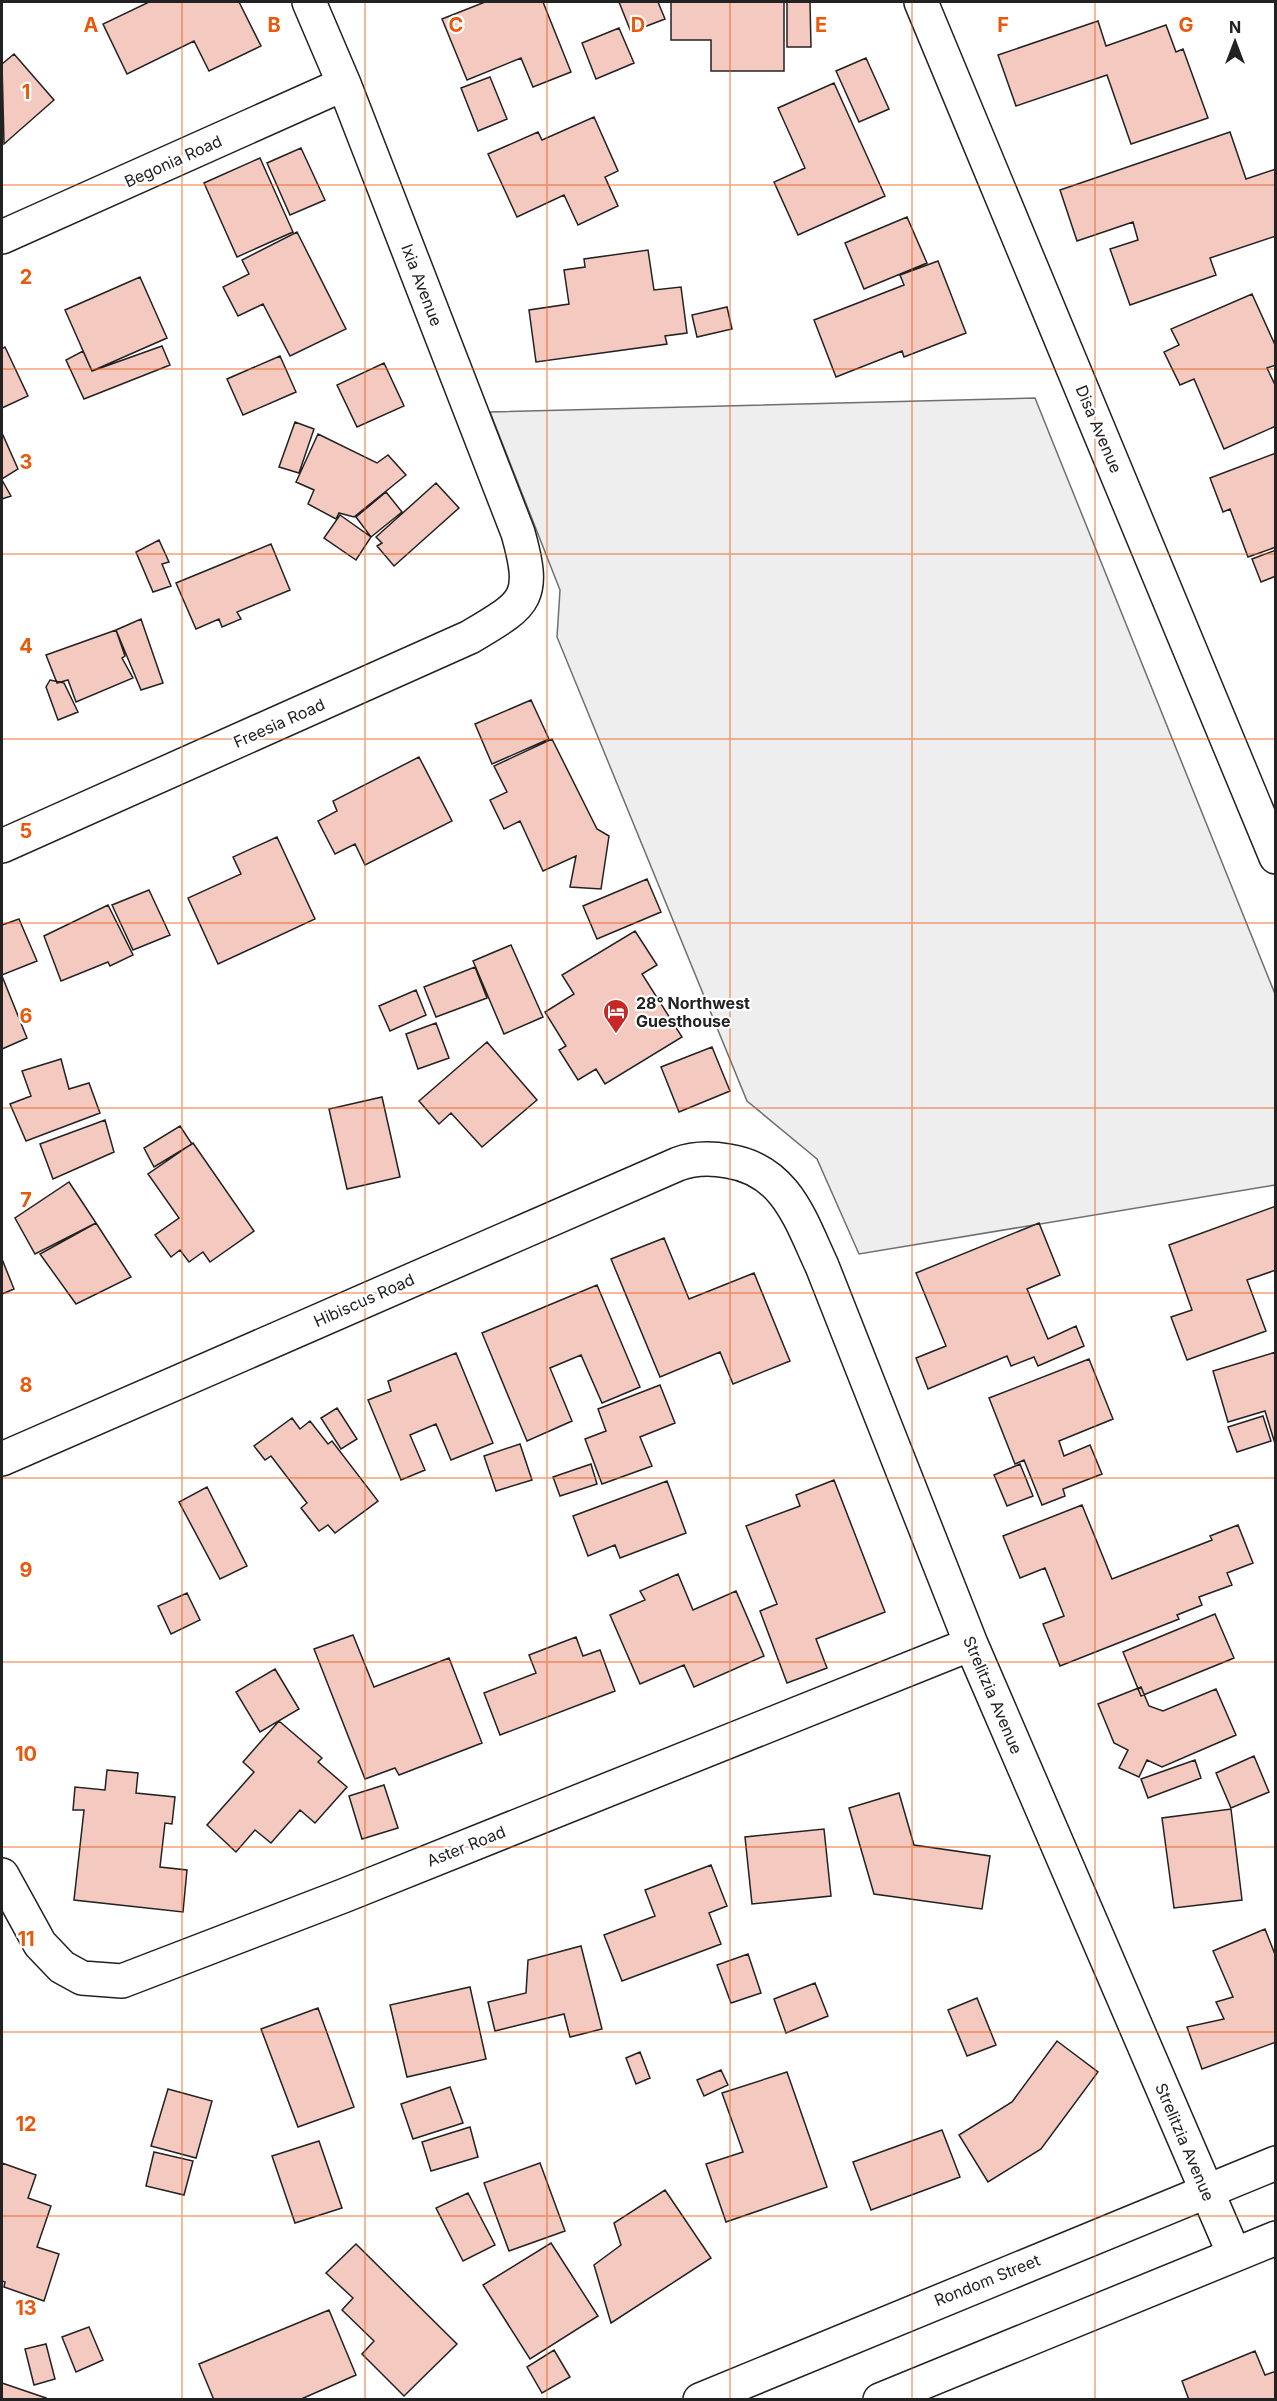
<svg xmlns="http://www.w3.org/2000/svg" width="1277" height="2401" font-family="Inter,sans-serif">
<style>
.green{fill:#eee;stroke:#6f6f6f;stroke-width:1.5}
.building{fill:#f3c9c0;stroke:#222;stroke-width:1.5}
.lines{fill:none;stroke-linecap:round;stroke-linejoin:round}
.street-casing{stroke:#222;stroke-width:36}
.secondary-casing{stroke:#222;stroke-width:36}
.street{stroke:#fff;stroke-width:33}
.secondary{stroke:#fff;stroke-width:33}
.grid{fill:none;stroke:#e8590c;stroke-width:1.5;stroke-opacity:0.55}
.labels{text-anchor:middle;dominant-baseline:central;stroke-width:4.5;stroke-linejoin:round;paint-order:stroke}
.street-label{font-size:16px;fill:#222;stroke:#fff}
.poi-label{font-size:16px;font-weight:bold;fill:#222;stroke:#fff;text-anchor:start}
.grid-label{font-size:20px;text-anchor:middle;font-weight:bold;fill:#e8590c;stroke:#fff;stroke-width:4.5;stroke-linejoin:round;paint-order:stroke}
</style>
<rect width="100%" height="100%" fill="#fff"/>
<!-- green -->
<path class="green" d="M1035,398L1275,994V1185L859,1254L817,1159L747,1101L557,637L560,590L490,412Z"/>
<!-- building -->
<path class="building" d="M149,2H239L261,46L209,71L194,41L127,74L103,24Z
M485,2H543L571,72L533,87L521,58L467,80L442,19Z
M619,2H658L665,19L631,32Z
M671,2H784V71H711V40H671Z
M787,2H810L811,47H787Z
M1098,21L1106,46L1166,25L1176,52L1183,49L1208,118L1131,144L1107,75L1016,106L998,55Z
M619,28L634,63L596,79L582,43Z
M14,54L54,100L4,144L2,64Z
M866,58L889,109L859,122L836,71Z
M490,77L507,119L478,131L461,88Z
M834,83L885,196L798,235L774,182L805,168L778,108Z
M594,117L618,171L605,177L618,206L578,225L564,195L517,217L488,154L538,132L542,140Z
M1230,132L1246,179L1276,169V236L1210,258L1216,275L1130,305L1110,249L1138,240L1133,222L1077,241L1060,190Z
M301,148L325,200L290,215L267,163Z
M260,158L293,232L237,257L204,183Z
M907,217L927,263L864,289L845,243Z
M297,232L346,329L290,356L263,304L238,316L223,287L249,274L242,260Z
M648,250L654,290L681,287L687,333L665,336L667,344L536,362L529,310L569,304L564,270L585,267L584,259Z
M938,261L966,333L904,357L902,351L836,377L814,320L904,285L900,275Z
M140,277L167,338L92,371L65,310Z
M1252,294L1276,347V365L1267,368L1276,387V426L1224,449L1194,379L1180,385L1164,352L1179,345L1171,329Z
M727,307L732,329L697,337L692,315Z
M162,346L170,365L84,399L66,360L83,351L92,371Z
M5,347L28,396L2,408V349Z
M280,356L296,392L243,415L227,379Z
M384,363L404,406L357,427L337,385Z
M295,422L314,429L299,473L279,467Z
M2,433L18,469L2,479Z
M318,434L377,463L388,455L406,475L354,517L339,513L336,519L308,504L314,490L296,482Z
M1276,453V547L1248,557L1230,509L1223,512L1210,478Z
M2,480L11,496L2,499Z
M436,483L459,508L394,566L377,546L382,543L376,537Z
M386,492L402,512L371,537L356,517Z
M340,515L371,537L356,560L324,538Z
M159,540L169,562L162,564L171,586L153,592L136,552Z
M271,544L290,590L237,612L241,619L222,627L219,619L196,629L176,583Z
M1276,550V576L1261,582L1252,559Z
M141,619L163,683L141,690L116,630Z
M116,630L125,656L122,658L133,678L76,702L68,680L57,683L46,655Z
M50,680L64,683L78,712L58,720L46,687Z
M531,700L549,739L492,764L475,724Z
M552,739L597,829L609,836L601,889L570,887L576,856L543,871L520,821L504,829L490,800L507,792L494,766Z
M419,757L452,821L365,865L355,844L335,854L318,821L337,811L333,801Z
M277,837L315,919L218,964L188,898L241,874L233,857Z
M647,879L661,912L597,939L583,906Z
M149,890L170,935L133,950L112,905Z
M108,905L133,955L110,966L108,962L61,981L44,936Z
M19,919L37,961L2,975V925Z
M635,931L657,965L642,974L682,1037L605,1084L596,1069L578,1080L559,1050L566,1046L545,1012L574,994L562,975Z
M511,945L543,1017L504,1034L473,961Z
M475,967L487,998L436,1017L424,987Z
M2,976L27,1038L2,1049Z
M416,990L426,1015L390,1031L379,1006Z
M436,1023L449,1058L418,1069L406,1034Z
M487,1042L537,1100L482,1147L451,1113L439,1124L419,1101Z
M712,1047L730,1091L679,1112L661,1067Z
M61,1059L69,1089L89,1083L100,1113L26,1141L10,1104L31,1096L22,1071Z
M382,1097L400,1177L347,1189L329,1109Z
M105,1120L114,1152L53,1179L40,1144Z
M180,1126L192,1144L154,1167L144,1148Z
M193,1143L254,1231L210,1262L203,1252L189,1262L180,1250L171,1257L155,1235L179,1218L148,1174Z
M69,1182L96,1223L35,1254L15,1218Z
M1276,1206V1270L1247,1280L1266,1331L1187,1360L1171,1317L1192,1310L1169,1245Z
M96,1223L131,1277L76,1304L40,1254Z
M1039,1223L1060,1275L1027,1289L1048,1339L1076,1326L1084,1346L1038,1366L1034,1357L1011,1366L1007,1356L928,1389L916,1358L946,1346L916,1273Z
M664,1238L689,1299L754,1273L790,1361L733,1384L720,1352L660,1377L611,1259Z
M2,1259L14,1289L2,1294Z
M597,1285L640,1387L602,1403L581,1355L550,1368L572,1421L527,1441L482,1333Z
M1276,1352V1447L1265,1411L1228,1422L1213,1371Z
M456,1353L493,1443L451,1460L436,1424L410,1435L425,1470L401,1480L368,1400L391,1391L388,1381Z
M1089,1359L1113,1419L1059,1441L1064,1456L1090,1445L1102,1474L1063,1489L1065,1496L1042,1505L1024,1460L1015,1464L989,1398Z
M660,1385L675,1423L640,1437L652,1466L602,1484L585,1439L606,1431L598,1409Z
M337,1408L357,1439L341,1449L321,1418Z
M1263,1416L1271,1441L1237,1452L1228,1427Z
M292,1418L300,1429L310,1421L328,1444L332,1441L378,1501L335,1533L328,1525L319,1531L301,1508L307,1503L271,1456L265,1460L254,1446Z
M520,1444L532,1480L496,1491L484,1456Z
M591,1464L597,1484L560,1496L553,1477Z
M1020,1464L1033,1496L1007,1506L994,1475Z
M834,1480L885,1612L816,1639L827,1668L787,1683L760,1611L777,1604L746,1526L800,1506L796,1495Z
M667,1481L686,1533L620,1558L615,1545L588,1556L573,1516Z
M207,1487L247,1566L220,1579L179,1502Z
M1082,1505L1112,1579L1212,1540L1210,1536L1238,1525L1253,1563L1227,1573L1232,1585L1199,1597L1202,1605L1177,1615L1179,1619L1060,1666L1043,1624L1064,1616L1045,1568L1020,1578L1003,1536Z
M678,1574L693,1610L736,1591L764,1656L694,1687L684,1665L640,1684L610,1615L645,1600L640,1591Z
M187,1593L200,1620L171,1634L158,1606Z
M1215,1614L1234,1658L1141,1696L1123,1652Z
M353,1635L374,1687L449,1658L482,1743L399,1775L395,1768L365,1779L314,1649Z
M576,1637L583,1656L600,1650L615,1691L500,1735L484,1693L536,1673L529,1655Z
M275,1669L299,1709L260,1732L236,1692Z
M1141,1687L1149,1706L1163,1711L1216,1689L1236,1735L1162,1767L1147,1760L1139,1777L1119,1768L1128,1750L1114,1743L1098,1704Z
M279,1721L322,1758L318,1762L347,1787L315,1823L300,1810L271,1843L255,1830L236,1852L207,1825L254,1772L243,1762Z
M1254,1756L1269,1792L1231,1808L1216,1773Z
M1195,1760L1201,1778L1148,1798L1141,1779Z
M107,1770L138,1773L136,1793L175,1797L172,1824L165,1823L160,1867L187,1870L183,1912L74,1900L84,1810H73L75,1787L105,1790Z
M384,1785L398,1828L362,1839L349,1796Z
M899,1793L914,1845L990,1856L982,1909L874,1894L849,1808Z
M1231,1809L1242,1900L1174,1908L1162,1818Z
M824,1829L831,1896L752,1904L745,1837Z
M711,1865L727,1906L709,1913L721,1944L622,1981L604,1935L655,1916L645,1890Z
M1265,1929L1276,1957V2042L1202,2069L1187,2027L1224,2019L1216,2002L1233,1997L1213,1951Z
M581,1946L602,2029L570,2037L564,2014L495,2031L488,2002L526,1993L528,1960Z
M748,1954L761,1993L731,2003L717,1965Z
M815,1983L828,2016L786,2033L774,1999Z
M470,1987L486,2059L407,2077L390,2005Z
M977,1998L996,2045L967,2056L948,2010Z
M318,2008L354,2107L298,2127L261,2029Z
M1057,2041L1098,2072L1041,2149L988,2182L959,2135L1012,2102Z
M640,2052L650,2078L636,2084L626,2058Z
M721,2070L728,2085L704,2096L697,2080Z
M787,2072L827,2187L726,2222L706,2164L743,2152L722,2093Z
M450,2087L463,2123L413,2139L401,2104Z
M168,2089L212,2101L196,2158L151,2146Z
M470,2127L478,2157L431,2171L422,2142Z
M942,2130L960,2177L871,2210L853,2162Z
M319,2141L342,2208L295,2223L272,2156Z
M154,2152L193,2161L184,2195L146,2186Z
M2,2163L36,2175L28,2198L51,2206L37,2247L59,2254L44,2301L4,2287L5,2282L2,2281Z
M540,2163L565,2231L509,2251L484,2183Z
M665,2190L711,2258L611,2323L594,2265L621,2245L614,2223Z
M468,2193L495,2245L463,2261L436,2208Z
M551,2243L598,2316L530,2359L483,2285Z
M356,2244L457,2344L404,2396L362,2354L374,2341L342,2310L353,2298L326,2273Z
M329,2310L356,2375L299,2400H214L199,2364Z
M89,2327L103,2360L76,2372L62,2337Z
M46,2344L55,2379L34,2385L25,2349Z
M554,2350L570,2377L542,2393L527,2367Z
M1255,2351L1265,2375L1276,2371V2400H1189L1182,2381Z
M2,2383L46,2398L45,2400H2Z"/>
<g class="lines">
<defs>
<path id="street" d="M921,2L1276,857
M2,237L344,84
M2,846L470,637C525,604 537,600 518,533L344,84L309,2
M2,1459L678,1164C694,1158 711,1158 728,1161C786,1170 800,1219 822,1266L971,1644L1234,2254
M2,1875L40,1944L62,1967L82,1978L122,1981L343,1896L971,1644"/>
<path id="secondary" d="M700,2400L1276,2163
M880,2400L1276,2238"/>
</defs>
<!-- street casing -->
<use href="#street" class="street-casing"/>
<!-- secondary casing -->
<use href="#secondary" class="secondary-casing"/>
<!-- street -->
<use href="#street" class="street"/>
<!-- secondary -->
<use href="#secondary" class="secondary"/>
</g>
<!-- grid -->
<path class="grid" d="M182,2V2400M365,2V2400M547,2V2400M730,2V2400M912,2V2400M1095,2V2400M2,185H1276M2,369H1276M2,554H1276M2,739H1276M2,923H1276M2,1108H1276M2,1293H1276M2,1478H1276M2,1662H1276M2,1847H1276M2,2032H1276M2,2216H1276"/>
<!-- icons -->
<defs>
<symbol id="hotel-pin" viewBox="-11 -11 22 30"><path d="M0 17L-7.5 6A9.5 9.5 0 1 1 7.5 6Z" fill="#c62828" stroke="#fff"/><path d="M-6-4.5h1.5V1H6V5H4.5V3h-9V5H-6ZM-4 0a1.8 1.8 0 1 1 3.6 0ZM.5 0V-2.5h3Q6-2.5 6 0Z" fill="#fff"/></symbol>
</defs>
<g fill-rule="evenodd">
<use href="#hotel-pin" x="601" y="997" width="30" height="40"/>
</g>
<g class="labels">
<!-- street labels -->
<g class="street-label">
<text transform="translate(173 161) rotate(-24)">Begonia Road</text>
<text transform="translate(422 285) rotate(69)">Ixia Avenue</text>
<text transform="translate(1099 429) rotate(67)">Disa Avenue</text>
<text transform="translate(279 723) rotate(-24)">Freesia Road</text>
<text transform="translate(364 1300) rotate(-24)">Hibiscus Road</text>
<text transform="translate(993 1695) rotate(67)">Strelitzia Avenue</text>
<text transform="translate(466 1846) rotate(-22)">Aster Road</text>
<text transform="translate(1185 2142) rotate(67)">Strelitzia Avenue</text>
<text transform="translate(987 2280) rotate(-22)">Rondom Street</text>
</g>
<!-- poi labels -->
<g class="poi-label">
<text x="636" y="1003">28° Northwest<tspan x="636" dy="18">Guesthouse</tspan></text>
</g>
</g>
<g class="grid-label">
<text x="91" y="32">A</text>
<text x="274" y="32">B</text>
<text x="456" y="32">C</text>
<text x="638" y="32">D</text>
<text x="821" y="32">E</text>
<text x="1003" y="32">F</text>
<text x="1186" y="32">G</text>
<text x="26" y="99">1</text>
<text x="26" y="284">2</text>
<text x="26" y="469">3</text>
<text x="26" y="653">4</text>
<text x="26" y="838">5</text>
<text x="26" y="1023">6</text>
<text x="26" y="1207">7</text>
<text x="26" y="1392">8</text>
<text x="26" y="1577">9</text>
<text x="26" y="1761">10</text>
<text x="26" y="1946">11</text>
<text x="26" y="2131">12</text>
<text x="26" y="2315">13</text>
</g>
<!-- border -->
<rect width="1277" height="2401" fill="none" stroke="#222222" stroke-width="6"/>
<!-- north arrow -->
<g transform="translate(1235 42)" stroke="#ffffff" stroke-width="4.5" paint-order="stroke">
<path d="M0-4.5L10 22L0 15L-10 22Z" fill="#222222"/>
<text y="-9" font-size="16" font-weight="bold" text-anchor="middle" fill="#222222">N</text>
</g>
</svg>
